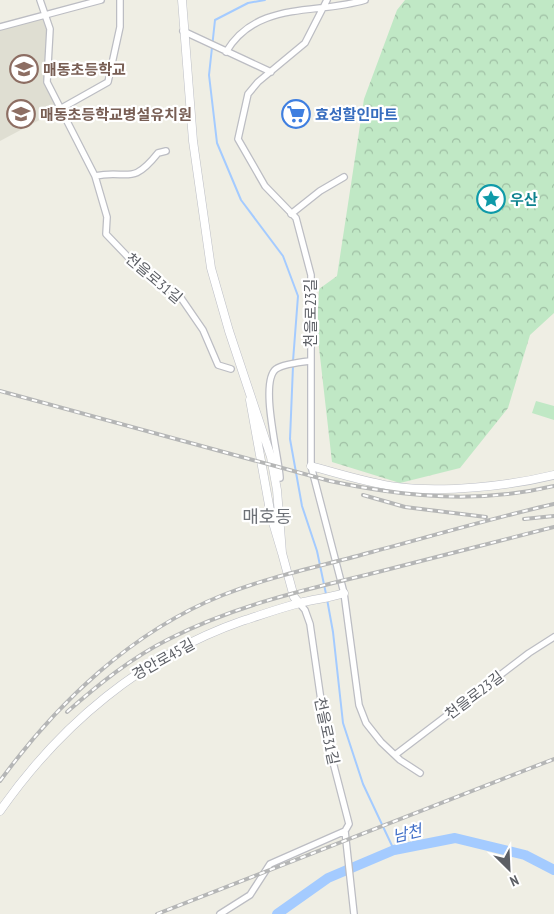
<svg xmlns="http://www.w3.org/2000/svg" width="554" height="914" font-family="'PT Sans Narrow','Noto Sans KR',sans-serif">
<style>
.education{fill:#dfded2}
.forest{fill:url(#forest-crowns)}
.pitch{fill:#c0e8c5}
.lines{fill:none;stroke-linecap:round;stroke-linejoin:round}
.stream{stroke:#a4cbff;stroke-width:2}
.river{stroke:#a4cbff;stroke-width:10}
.street-casing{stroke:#bcbdc3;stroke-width:8}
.secondary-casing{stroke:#bdbfc6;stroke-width:9}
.street{stroke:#fff;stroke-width:5.5}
.secondary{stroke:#fff;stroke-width:8}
.rail-casing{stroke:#b5b6b6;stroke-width:4}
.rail{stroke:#fff;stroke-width:2;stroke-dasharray:5.5;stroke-linecap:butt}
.labels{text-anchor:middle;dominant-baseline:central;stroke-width:4.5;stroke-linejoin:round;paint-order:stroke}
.education-label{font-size:15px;font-weight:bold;fill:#785e54;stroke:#fff;text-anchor:start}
.shop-label{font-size:15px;font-weight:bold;fill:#366cbe;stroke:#fff;text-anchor:start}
.culture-label{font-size:15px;font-weight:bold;fill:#0d838f;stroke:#fff;text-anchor:start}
.street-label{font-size:15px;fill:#5c5f65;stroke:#fff}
.water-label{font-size:16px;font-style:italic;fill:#4170c8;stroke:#fff}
.quarter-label{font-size:18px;fill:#6d7177;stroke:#fff}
</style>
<defs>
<pattern id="forest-crowns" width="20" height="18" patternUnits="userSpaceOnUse" patternTransform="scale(1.25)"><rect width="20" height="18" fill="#c0e8c5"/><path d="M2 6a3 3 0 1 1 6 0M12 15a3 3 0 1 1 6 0" fill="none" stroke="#9fbfa4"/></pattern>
</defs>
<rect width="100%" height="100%" fill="#efeee4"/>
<!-- education -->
<path class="education" d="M45,14L50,29L47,82L60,109L0,141V26Z"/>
<!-- forest -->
<path class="forest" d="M405,0H554V313L530,335L508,408L460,468L400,483L332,462L317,330L319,289L337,276L364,99L397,10Z"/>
<!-- pitch -->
<path class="pitch" d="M536,401L554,406V420L532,413Z"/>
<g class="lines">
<!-- stream -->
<path class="stream" d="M265,0L248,3L215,20L209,75L217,143L241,200L283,256L298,296L293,361
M293,366L290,439L302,506L317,551L326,594
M327,599L333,632L343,723L363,784L394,850"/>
<!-- river -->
<path class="river" d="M277,914L328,878L394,850L455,838L525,855L554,870"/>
<defs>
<path id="street" d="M40,0L50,29L47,82L95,176L107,217L106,234L128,257L181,298L203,330L218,365L231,369
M327,0L305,43L258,82L248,94L238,139L265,186L296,218L311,275V466L344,593L359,705L366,723L381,742L400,760L420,773
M0,27L101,0
M183,31L271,72
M226,52C257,0 316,15 365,0
M60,109L108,82L120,27V0
M95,176C128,169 131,187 158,153L166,151
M291,214L320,191L344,177
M280,478C279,457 259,382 276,369C283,364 301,362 310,361
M299,603L305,610L310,624L326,735L349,824L345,831L354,914
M395,755L529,653L554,637
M220,914L250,895L270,864L345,831"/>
<path id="secondary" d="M182,0L193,141L211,268L229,331L271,457L277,490L282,553L271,516L250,400
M311,466C340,474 368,483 397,487C443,493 509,486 554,475
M282,553L294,597L299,603
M0,811C60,725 142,656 242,621C261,615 280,608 300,603C315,599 330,598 344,593"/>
</defs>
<!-- street casing -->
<use href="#street" class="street-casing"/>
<!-- secondary casing -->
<use href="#secondary" class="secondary-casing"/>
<!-- street -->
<use href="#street" class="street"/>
<!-- secondary -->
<use href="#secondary" class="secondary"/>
<defs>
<path id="rail" d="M0,391L330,481C405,497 478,504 554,486
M363,495L405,507L486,517
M524,519L554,516
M67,712C99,684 131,658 169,639C234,606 303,590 374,573C434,558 494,542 554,527
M0,781C57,703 132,631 223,595C271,576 322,566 372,552C432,536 493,518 554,504
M157,914L554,759"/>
</defs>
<!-- rail casing -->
<use href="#rail" class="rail-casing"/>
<!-- rail -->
<use href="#rail" class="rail"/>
</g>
<!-- icons -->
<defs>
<symbol id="school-ring" viewBox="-11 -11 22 22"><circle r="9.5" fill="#fff" stroke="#8d6e63" stroke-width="1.5"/><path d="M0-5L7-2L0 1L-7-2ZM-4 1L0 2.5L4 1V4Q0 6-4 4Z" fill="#8d6e63"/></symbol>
<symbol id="supermarket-ring" viewBox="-11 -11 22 22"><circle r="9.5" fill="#fff" stroke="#3f7fe0" stroke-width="1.5"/><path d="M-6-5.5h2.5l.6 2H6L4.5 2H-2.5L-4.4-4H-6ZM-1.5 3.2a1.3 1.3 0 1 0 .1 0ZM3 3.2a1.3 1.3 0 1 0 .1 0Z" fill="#3f7fe0"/></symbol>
<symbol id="sight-ring" viewBox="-11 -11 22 22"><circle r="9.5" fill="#fff" stroke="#0f9aa8" stroke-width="1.5"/><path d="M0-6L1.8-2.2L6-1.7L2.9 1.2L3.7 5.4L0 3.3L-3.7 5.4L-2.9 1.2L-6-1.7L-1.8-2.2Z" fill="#0f9aa8"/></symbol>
</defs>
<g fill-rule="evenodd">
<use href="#school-ring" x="8" y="53" width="32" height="32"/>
<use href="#school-ring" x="5" y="98" width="32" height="32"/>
<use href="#supermarket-ring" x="280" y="98" width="32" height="32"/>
<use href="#sight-ring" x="475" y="183" width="32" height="32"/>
</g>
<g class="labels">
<!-- education labels -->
<g class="education-label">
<text x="43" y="69">매동초등학교</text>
<text x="40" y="114">매동초등학교병설유치원</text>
</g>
<!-- shop labels -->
<g class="shop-label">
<text x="315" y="114">효성할인마트</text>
</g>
<!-- culture labels -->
<g class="culture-label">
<text x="510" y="199">우산</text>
</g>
<!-- street labels -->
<g class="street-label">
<text transform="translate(154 278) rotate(40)">천을로31길</text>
<text transform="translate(310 313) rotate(-90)">천을로23길</text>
<text transform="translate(163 659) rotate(-29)">경안로45길</text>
<text transform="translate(474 695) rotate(-37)">천을로23길</text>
<text transform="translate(327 731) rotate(78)">천을로31길</text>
</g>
<!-- water labels -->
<g class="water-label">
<text transform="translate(407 833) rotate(-13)">남천</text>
</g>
<!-- quarter labels -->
<g class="quarter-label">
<text x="267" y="516">매호동</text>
</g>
</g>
<!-- north arrow -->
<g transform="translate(509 869) rotate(156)" stroke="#ffffff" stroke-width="4" paint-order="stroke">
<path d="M0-4L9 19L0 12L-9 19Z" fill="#5c5f65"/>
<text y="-8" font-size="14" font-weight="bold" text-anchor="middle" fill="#5c5f65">N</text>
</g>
</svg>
